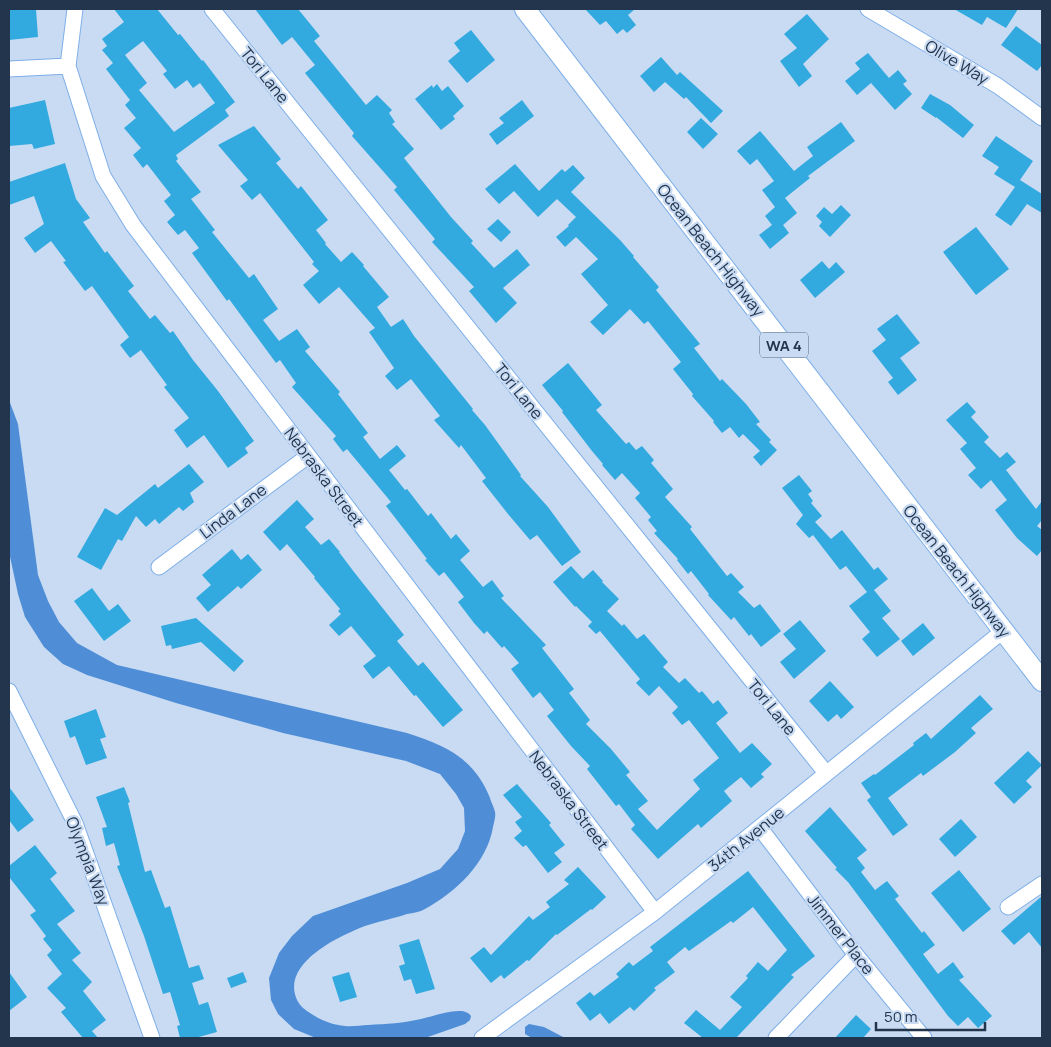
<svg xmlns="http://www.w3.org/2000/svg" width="1051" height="1047" font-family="Manrope,sans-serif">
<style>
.water{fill:#4f8ed7}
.building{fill:#32a9df;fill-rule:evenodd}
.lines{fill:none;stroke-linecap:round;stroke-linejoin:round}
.minor-casing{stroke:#7eaee7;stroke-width:17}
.major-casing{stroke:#7eaee7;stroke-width:22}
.minor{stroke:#fff;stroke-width:15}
.major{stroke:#fff;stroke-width:20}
.labels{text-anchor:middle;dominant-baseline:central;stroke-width:4.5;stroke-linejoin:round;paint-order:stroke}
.shield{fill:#c8dbf3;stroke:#54677f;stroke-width:1}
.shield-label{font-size:15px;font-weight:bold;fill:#22354d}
.street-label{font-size:16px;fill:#22354d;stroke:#c8dbf3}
</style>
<rect width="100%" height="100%" fill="#c8dbf3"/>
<!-- water -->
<path class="water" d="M9,400L18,424L38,575L48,601L59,622L77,643L117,665L407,733C445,745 474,758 490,798C491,802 494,807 495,812C496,816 494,822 493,827C487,863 456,892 425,909C420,912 413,913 407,914C389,920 369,923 353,931C328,942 282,967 297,1000C300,1006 305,1010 310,1013C320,1020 333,1025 345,1026C353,1027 361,1025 368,1025C386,1024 404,1023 421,1019C434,1016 449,1010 462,1011C466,1012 469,1013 471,1016L470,1020L465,1024L425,1038H316L294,1029L278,1014L271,1000L269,978L279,953L292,936L313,916L407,883L440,869L458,849L465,831L464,808L456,794L440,774L406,761L283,733L176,703L87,675L63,664L44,647L25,617L18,594L9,552Z
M529,1024L544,1027L565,1038H532L525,1034V1027Z"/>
<!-- building -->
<path class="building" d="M9,9H36L38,37L9,40Z
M114,9H157L178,35L180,34L202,61L203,60L235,102L225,110L229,116L176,155L178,159L176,161L201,192L191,199L215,230L212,232L249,278L254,274L278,309L263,320L279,341L297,329L310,347L305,351L340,392L338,394L368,433L363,437L380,459L397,445L406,456L389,470L405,490L407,489L428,516L431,513L451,539L456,534L470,551L460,560L483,587L492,580L504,596L501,598L546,645L542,648L574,689L569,693L590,720L586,724L611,749L630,772L626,775L648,801L638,809L657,830L700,789L693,780L719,758L689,720L682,725L672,713L678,707L659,686L649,696L636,683L640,679L600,631L596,634L588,626L592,622L576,606L575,607L553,582L571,566L583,579L593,570L603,581L602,582L619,599L607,611L622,626L624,624L637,639L644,634L668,662L663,667L679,683L685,678L699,693L702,691L713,704L718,700L728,713L716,723L740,753L752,743L772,764L761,774L764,777L751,788L741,777L724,791L732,801L701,828L698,824L658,859L631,829L635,825L619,804L616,806L587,769L590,766L571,746L547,716L554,710L540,692L533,698L511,669L519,663L504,646L502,648L487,631L484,634L474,623L458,602L464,597L444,572L439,576L425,560L427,559L386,506L391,502L347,449L343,452L333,439L336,436L292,387L296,383L280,360L276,363L229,299L227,301L192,253L199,248L185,230L178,235L167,222L175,215L164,201L171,195L147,164L143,168L133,155L141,148L124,128L136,118L125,105L130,100L106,69L113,63L102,50L107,46L102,39L124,22ZM143,41L167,71L163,74L175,89L187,80L193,88L200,83L215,103L174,132L139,90L147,83L125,55Z
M255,9H298L320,36L314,41L366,105L377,95L392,110L389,113L395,122L392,124L414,149L404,158L451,217L473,241L471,243L494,268L517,249L530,265L503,288L517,303L496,323L469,291L474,287L432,242L435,239L394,190L397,187L352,136L354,133L305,73L315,65L292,37L282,45Z
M585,9H635L628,15L636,25L627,33L623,29L617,34L606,21L600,25Z
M954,9H1018L1006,28L987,17L982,25Z
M807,14L829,39L803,64L812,76L799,87L780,61L797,48L784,34Z
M1016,26L1042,45V65L1037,71L1001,45Z
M471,30L495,60L467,83L448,61L460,51L454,43Z
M868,53L889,78L898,70L907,81L903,84L912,94L895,110L871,83L857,95L845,81L860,69L855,63Z
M661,57L677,75L680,72L723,111L711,123L686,97L684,99L665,82L654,92L640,76Z
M437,84L442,91L448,86L464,106L453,116L455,119L441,130L415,99L432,85L433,88Z
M930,94L950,105L974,125L963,138L936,117V118L921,108Z
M45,100L55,144L34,149L32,144L9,146V108Z
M522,100L534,116L497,145L489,134L504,123L499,118Z
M701,118L718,134L703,149L687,132Z
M841,122L855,141L808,176L810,178L785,198L797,213L783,225L789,233L770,249L759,235L772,225L765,216L775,207L762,190L774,181L757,159L750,165L737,151L760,131L794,171L813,156L807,147Z
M254,126L281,159L276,163L298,189L301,186L328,220L316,230L326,243L325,244L341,262L352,252L364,265L363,266L389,297L377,307L391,327L403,319L414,336L473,409L472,410L485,425L521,475L520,476L548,507L581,552L562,566L537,535L530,540L508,514L482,481L486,478L461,445L459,448L434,420L440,416L411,379L397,390L385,376L394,368L369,332L375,328L339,287L319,304L303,285L319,271L312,264L314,262L260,193L252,200L240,186L248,180L218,145Z
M996,136L1033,161L1020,180L1042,194V213L1027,204L1011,226L995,215L1015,187L994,174L999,167L982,156Z
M65,163L76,199L90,218L83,222L105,253L107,251L134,286L128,291L150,319L155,315L170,333L173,331L193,360L218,391L254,441L245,448L248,453L228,468L204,435L187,448L174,430L189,418L164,387L167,385L141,350L130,358L120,345L129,337L92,286L85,291L63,262L66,261L51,241L35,253L24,238L44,224L34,196L9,205V182Z
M515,164L539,191L562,169L565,172L573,165L585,178L571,192L620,240L634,256L633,257L659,287L656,290L700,344L694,348L720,381L722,379L746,404L760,422L756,424L771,440L769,442L777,450L761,466L753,457L760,451L743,434L739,438L730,427L722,433L713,422L714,421L692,396L693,394L673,369L681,362L648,321L644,324L630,309L603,335L590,322L608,305L581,274L598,259L576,237L565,247L556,237L569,226L568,225L576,217L557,199L538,217L514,191L499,204L485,189Z
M841,205L851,215L830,237L819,226L822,222L816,216L824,207L832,214Z
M498,219L511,232L501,242L487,229Z
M976,227L1009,269L976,295L943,252Z
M822,261L829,269L836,262L845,272L815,298L800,280Z
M897,314L920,343L900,358L917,380L898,395L888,382L893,378L872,351L886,340L877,329Z
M568,363L602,405L596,410L626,444L629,442L636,450L642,446L654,460L651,463L673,489L665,497L692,527L690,529L727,576L731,573L744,587L738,592L754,608L760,604L781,631L761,647L751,634L749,636L734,617L731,620L708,595L709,594L691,571L688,574L677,560L678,559L654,533L657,531L648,520L651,517L635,498L640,493L622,473L615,480L602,465L603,464L592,451L562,412L563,411L542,385Z
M967,402L976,412L971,417L989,437L984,442L1000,458L1007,452L1016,462L1006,470L1036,509L1042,501V520L1037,526L1042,530V550L1037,556L1017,538L995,510L1007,500L991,480L981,489L968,475L976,468L960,449L967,443L946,420Z
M189,464L204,482L190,493L194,502L183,511L179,507L159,524L155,519L146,527L136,516L122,541L118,539L101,570L77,557L105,508L117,515L155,484L158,488Z
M799,475L812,491L808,494L813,501L811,503L822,516L815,522L831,539L842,530L874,570L878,567L888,579L874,590L891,611L882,618L900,639L877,657L862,639L870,632L849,606L867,592L846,566L840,570L813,535L809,538L796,524L803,515L782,488Z
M297,500L314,519L305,527L321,545L329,539L340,552H339L354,572L404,635L397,641L418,666L423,662L463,710L443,727L416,695L414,696L389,666L373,679L363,666L376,656L351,626L339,636L329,625L341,614L338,611L340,609L314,578L315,577L287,544L280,551L263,532Z
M232,549L241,560L248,554L262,570L241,589L238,586L208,612L196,598L211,585L202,575Z
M92,588L109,611L118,604L131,621L104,641L74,601Z
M196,618L244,661L234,672L201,642L172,649L171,645L166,646L161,626Z
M800,620L826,651L794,679L780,662L796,649L783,634Z
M923,623L935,638L913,656L901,641Z
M830,681L854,707L841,719L837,714L828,722L809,701Z
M980,695L993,709L971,728L976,733L955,752L923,776L921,773L888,798L908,825L893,836L867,800L871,797L861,783L874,774L875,775L914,745L913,743L926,733L931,739Z
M96,709L106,737L100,739L107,758L86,765L75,736L70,738L64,721Z
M1028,751L1042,765L1026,781L1032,787L1014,804L994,783Z
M517,784L551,823L549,825L565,845L554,853L562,862L548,873L526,845L523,847L514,838L522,831L515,822L522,817L503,795Z
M9,787L34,820L18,832L9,820Z
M124,787L130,802L128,803L145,872L151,870L165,908L170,906L189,968L199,965L204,979L192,983L199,1005L208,1002L217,1032L195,1038H180L177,1026L180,1025L170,992L163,994L144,936L117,866L120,865L114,843L106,846L102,828L107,827L96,797Z
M830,807L867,850L857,858L865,868L861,872L875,890L887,881L899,896L895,899L922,933L924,931L935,945L923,954L938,974L953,962L964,977L959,980L992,1016L978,1028L968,1017L958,1026L948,1016L848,882L835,869L837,868L805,831Z
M961,819L977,837L955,857L939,839Z
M35,845L57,873L50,879L75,911L57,924L81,953L72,960L92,982L83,991L106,1020L92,1031L98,1038H83L61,1012L66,1008L47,988L62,974L47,955L52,950L43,939L46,936L30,915L36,911L9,877V866Z
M578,867L606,897L592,910L591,909L557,935L556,934L529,961L527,960L504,979L501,975L491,983L470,958L484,947L491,955L529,916L533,920L550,907L546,902L569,884L564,880Z
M959,870L991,909L963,932L931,893Z
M748,871L815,956L791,975L794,977L736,1038H703L684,1023L696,1010L720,1030L742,1007L730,997L748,978L746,976L758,962L768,971L787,950L753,907L733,923L731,921L689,951L685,947L667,962L675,972L654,988L656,990L634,1011L630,1007L609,1024L600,1013L590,1021L576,1003L590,992L594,996L619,977L616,974L629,962L633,966L653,951L650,947Z
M1042,896V948L1029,932L1014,945L1001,931Z
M419,939L435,989L416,994L411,979L404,981L399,966L405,964L399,945Z
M9,972L27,997L9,1011Z
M243,972L247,982L231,988L227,978Z
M349,972L357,997L340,1002L332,977Z
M856,1015L871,1029L863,1038H835Z"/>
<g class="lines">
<defs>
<path id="minor" d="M75,9L68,66L103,176L133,225L655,912
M212,9L826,773
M868,9L998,86L1042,118
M9,69L68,66
M159,567L308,456
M9,691L75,823L152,1038
M760,828L856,955L924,1038
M1008,907L1042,884
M482,1038L655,912L1003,631
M776,1038L856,955"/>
<path id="major" d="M525,9L1042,681"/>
</defs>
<!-- minor casing -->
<use href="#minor" class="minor-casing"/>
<!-- major casing -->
<use href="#major" class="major-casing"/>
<!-- minor -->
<use href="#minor" class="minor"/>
<!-- major -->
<use href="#major" class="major"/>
</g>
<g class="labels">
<!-- shield labels -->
<rect class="shield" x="760" y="332.5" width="48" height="25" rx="4"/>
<g class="shield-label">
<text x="784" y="345">WA 4</text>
</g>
<!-- street labels -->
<g class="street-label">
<text transform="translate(957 62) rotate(31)">Olive Way</text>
<text transform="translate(265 75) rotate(51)">Tori Lane</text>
<text transform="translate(711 250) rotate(52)">Ocean Beach Highway</text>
<text transform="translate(519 391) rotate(51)">Tori Lane</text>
<text transform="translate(324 477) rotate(53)">Nebraska Street</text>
<text transform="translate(233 511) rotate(-37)">Linda Lane</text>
<text transform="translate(957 571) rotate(52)">Ocean Beach Highway</text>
<text transform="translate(772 707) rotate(51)">Tori Lane</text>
<text transform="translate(569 800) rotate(53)">Nebraska Street</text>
<text transform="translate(746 839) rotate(-39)">34th Avenue</text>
<text transform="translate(88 861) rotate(69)">Olympia Way</text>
<text transform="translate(841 934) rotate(52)">Jimmer Place</text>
</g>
</g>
<!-- border -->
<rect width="1051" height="1047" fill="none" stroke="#22354d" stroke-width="20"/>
<!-- scale -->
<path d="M876 1022v8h109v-8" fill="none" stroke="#22354d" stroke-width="2.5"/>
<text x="884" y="1022" font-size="15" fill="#22354d" stroke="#c8dbf3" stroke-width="4" paint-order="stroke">50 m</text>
</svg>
